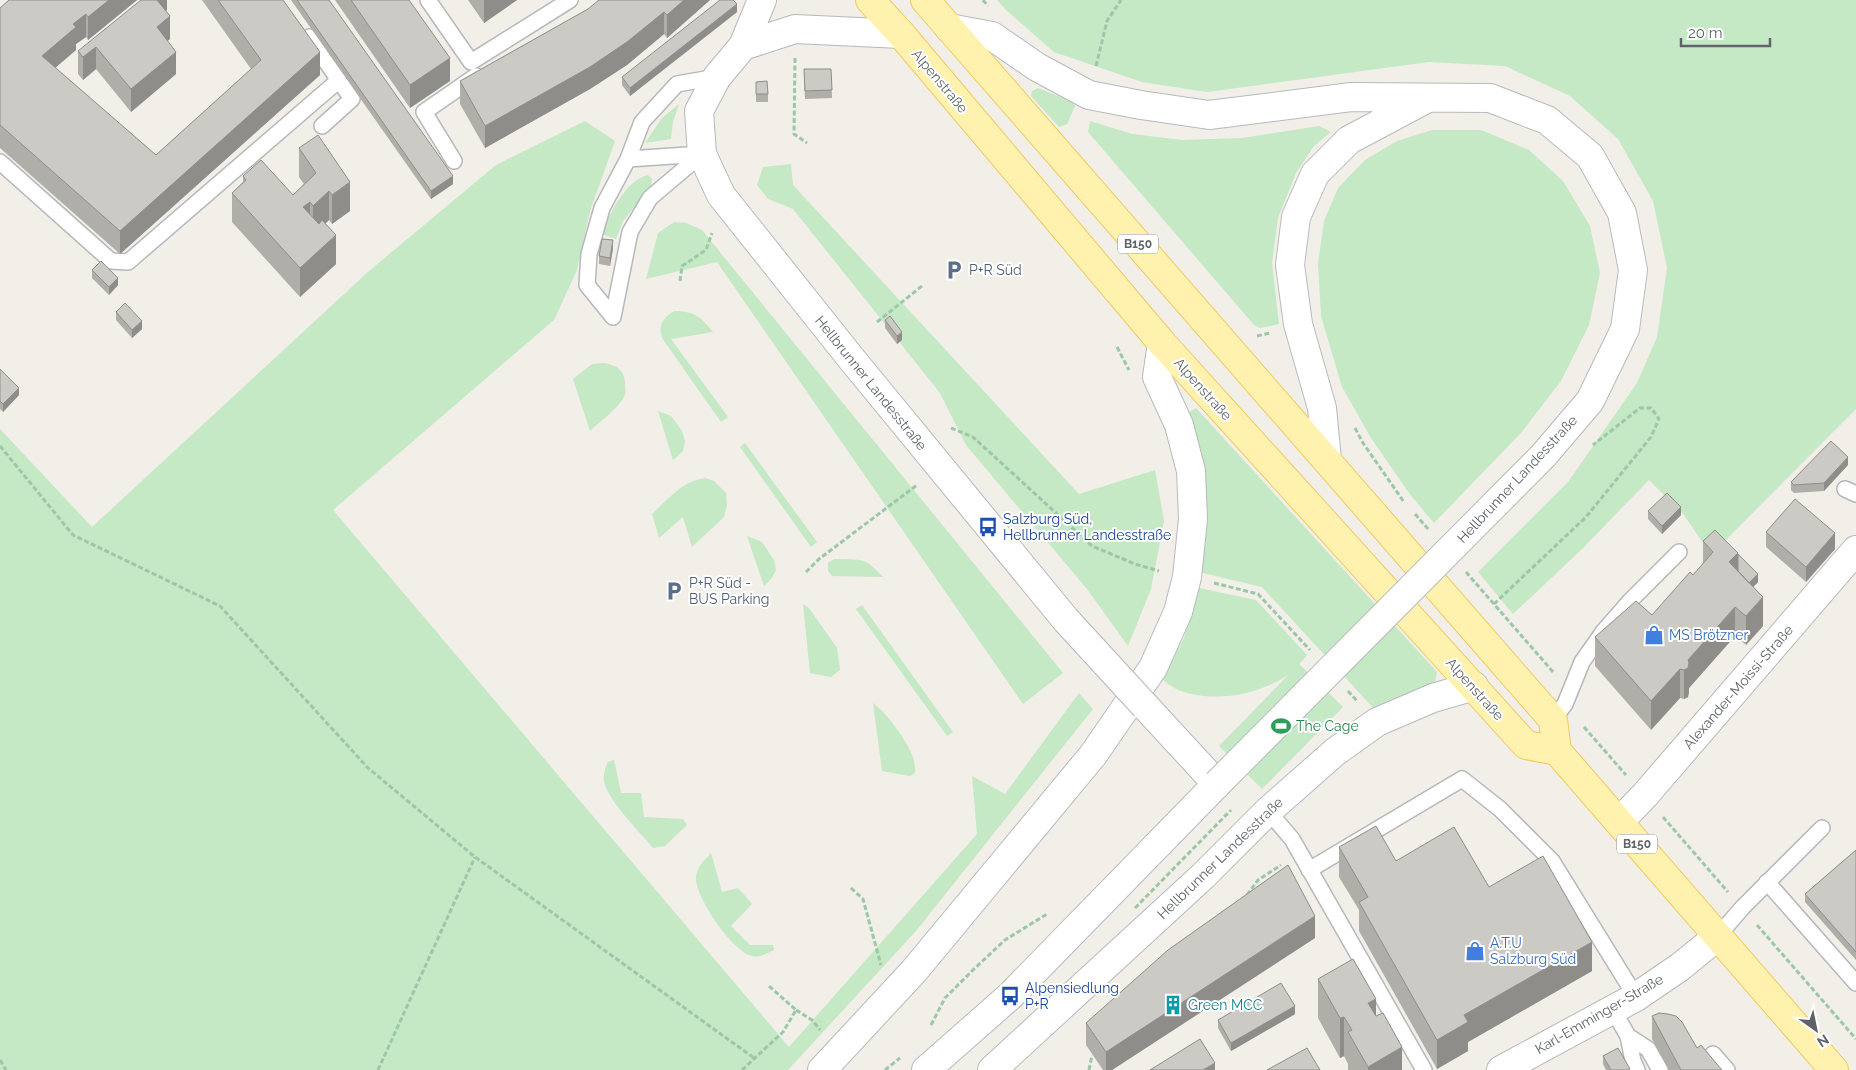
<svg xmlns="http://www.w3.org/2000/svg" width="1856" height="1070" font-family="Raleway,sans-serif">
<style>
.green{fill:#c5e8c5}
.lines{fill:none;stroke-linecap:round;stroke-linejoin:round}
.service-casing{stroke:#b5b8bc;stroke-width:18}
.minor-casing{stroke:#b5b8bc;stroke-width:30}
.tertiary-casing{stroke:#b5b8bc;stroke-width:30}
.secondary-casing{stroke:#b6babf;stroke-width:30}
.primary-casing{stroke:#f2c960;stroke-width:30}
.path{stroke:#9cc7a9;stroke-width:3;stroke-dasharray:5 2.5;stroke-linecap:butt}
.service{stroke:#fff;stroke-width:15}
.minor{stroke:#fff;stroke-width:28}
.tertiary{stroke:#fff;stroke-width:28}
.secondary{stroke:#fff;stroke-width:28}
.primary{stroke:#fff2af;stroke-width:28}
.tertiary-bridge-casing{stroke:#b5b8bc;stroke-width:30;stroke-linecap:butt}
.secondary-bridge-casing{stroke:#b6babf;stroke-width:30;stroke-linecap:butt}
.path-bridge{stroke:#9cc7a9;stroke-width:3;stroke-dasharray:5 2.5;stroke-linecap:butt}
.tertiary-bridge{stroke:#fff;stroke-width:28}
.secondary-bridge{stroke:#fff;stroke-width:28}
.wall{fill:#afaea9}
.shaded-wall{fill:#8f8d8a}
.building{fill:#cccac5;stroke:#8f8d8a}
.labels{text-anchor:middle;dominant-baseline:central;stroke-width:4;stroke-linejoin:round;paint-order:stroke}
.shield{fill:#fff;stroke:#8f9295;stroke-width:1}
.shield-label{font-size:12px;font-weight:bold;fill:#5f6368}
.street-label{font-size:14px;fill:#5f6368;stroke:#fff}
.service-label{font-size:14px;fill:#4e5e75;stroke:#fff;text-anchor:start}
.transit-label{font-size:14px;fill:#164399;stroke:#fff;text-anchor:start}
.shop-label{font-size:14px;fill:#366cbe;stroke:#fff;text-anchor:start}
.leisure-label{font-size:14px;fill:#27864d;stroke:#fff;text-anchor:start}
.culture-label{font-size:14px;fill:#0d838f;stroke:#fff;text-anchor:start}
</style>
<rect width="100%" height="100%" fill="#f1efe8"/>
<!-- green -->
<path class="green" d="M997,0H1856V409L1711,555L1684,515L1649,480L1582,549L1513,614L1478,572L1568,482L1637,383L1657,337L1667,268L1653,201L1618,139L1570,96L1505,66L1429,62L1207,92L1142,82L1054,52L1006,10Z
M1038,88L1073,102L1075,106L1067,124L1059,127L1031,96L1032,91Z
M679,104L673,122L671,139L645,143L662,118Z
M585,121L615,141L590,211L577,270L554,320L333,510L789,1047L977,834L972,776L1005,794L1079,693L1093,709L916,931L788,1070H0V429L92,527L369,271L496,165Z
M1090,121L1132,134L1182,140L1242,138L1319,126L1331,132L1314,146L1296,173L1278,218L1272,263L1279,324L1260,328L1254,325L1088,132Z
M1432,130H1481L1529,150L1563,181L1590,226L1600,273L1589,325L1561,381L1521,433L1434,523L1409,493L1371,438L1342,387L1321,316L1318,264L1324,221L1338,188L1365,160L1397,141Z
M791,164L793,185L1079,494L1155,470L1164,521L1151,589L1128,646L1087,589L966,445L940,393L793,209L768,199L757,185L763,167Z
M648,175L652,179L651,186L623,221L616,239L602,234C609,214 626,180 648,175Z
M674,222L686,223L702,230L1063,673L1023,704L717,262L646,279L658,233Z
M674,311C694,311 701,317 713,332L671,339L728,417L721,422L662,338C658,324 663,319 674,311Z
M604,363C615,365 624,369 625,382C625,385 626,391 625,394C623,405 598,423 590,431L573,379L592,364Z
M1196,408L1437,672L1435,682L1408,693L1376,711L1262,587L1199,572L1188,413Z
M658,411L671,416L682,431L685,441L683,451L673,460Z
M745,443L817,542L811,547L740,447Z
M705,478L714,481L726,493L727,505L724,517L692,547L683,517L659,538L652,514C668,499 683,481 705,478Z
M747,536L762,542L774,560L776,570L772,578L764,586Z
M834,559C861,560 864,556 883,577L832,576L828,571V563Z
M1199,588L1256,600L1307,655C1301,662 1295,670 1288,675C1257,696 1213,703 1178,690C1172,687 1167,683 1162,679L1184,638Z
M803,604L809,608L837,648L840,670L831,677L810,673Z
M862,605L953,732L947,736L856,609Z
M1299,664L1343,707L1262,789L1219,746Z
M873,703C886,712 911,745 914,761C915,764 915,769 915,773L910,776L882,771Z
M614,760L621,793H641L644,817L683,819L687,825L665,846L653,848C640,832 607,800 604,781C603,775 605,768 608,762Z
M711,853L722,892L738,888L752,904L731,926L750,945H773L774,950C767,953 760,958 752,956C733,952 696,898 696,879C696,867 704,861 711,853Z"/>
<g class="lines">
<defs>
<path id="service" d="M428,0L471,62L570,0
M309,37L352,99L322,126
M628,159L702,154
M454,161L424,112L476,76
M0,162L111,261L128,262L339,80
M613,317L587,285L589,254L602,208L628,159L642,122L677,84L717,77
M613,317L630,232L650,198L702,154
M1845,489L1856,494
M1553,720L1565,704L1582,662L1603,632L1631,600L1679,552
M1268,811L1292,839L1424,1070
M1309,870L1462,779L1500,809L1552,861L1636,997
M1767,882L1856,983
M1718,936L1742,908L1822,828
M1613,1010L1628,1036L1633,1061L1637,1070
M1628,1036L1648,1049L1660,1070
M1713,1054L1727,1070"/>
<path id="minor" d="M1619,822L1645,795L1856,550
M1501,1070L1636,997L1680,967L1718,936"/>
<path id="tertiary" d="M762,0L743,46L717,77L699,111L702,154L721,195L850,357L1066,620
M743,46L795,29L901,34
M1145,706L1217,784"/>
<path id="secondary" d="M949,28L992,36L1037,67L1089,95L1141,105L1209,115L1351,97L1490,98L1547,120L1590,156L1622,213L1633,270L1625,329L1590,401L1543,456
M1327,460L1322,408L1298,324L1290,265L1296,217L1315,174L1349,140L1426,99
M822,1070L914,971L1093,755L1153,668L1178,612L1187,577L1193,519L1191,471L1179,425L1157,377L1162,343
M926,1070L1010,996L1217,784
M992,1070L1203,876L1268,811L1335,752L1377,722L1433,698L1474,686"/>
<path id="primary" d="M870,0L901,34L1162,343L1526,745L1557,751
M925,0L1553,720L1557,751L1834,1070"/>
</defs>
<!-- service casing -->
<use href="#service" class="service-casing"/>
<!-- minor casing -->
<use href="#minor" class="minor-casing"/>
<!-- tertiary casing -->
<use href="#tertiary" class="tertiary-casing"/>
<!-- secondary casing -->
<use href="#secondary" class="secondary-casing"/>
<!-- primary casing -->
<use href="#primary" class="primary-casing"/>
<!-- path -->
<path class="path" d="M983,0L988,6
M795,58L794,134L807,143
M1096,66L1107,21L1121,0
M680,281L682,266L706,250L712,233
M877,322L922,286
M1257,336L1270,333
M1117,347L1129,370
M951,428L973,437L1092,546L1135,564L1159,571
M1355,428L1363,443L1404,502
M0,446L73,535L220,606L368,768L475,857L754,1058
M1415,514L1429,530
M806,572L819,559L917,485
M1466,572L1554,673
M1214,583L1258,594L1310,650
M1494,604L1586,517L1651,437L1659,419L1651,408H1640L1593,445
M1348,691L1357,701
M1584,727L1626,775
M1663,817L1728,892
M851,888L863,899L881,965
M1247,895L1258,880L1281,865
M1757,925L1856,1039
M796,1010L812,1020L820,1030
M931,1025L945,998L974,969L1005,940L1047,914
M0,1060L6,1070
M378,1070L475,857
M742,1070L783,1032L796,1010L769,986
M885,1070L900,1058
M1089,1070L1092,1055"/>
<!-- service -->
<use href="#service" class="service"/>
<!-- minor -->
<use href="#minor" class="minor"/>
<!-- tertiary -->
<use href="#tertiary" class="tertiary"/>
<!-- secondary -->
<use href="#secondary" class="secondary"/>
<!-- primary -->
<use href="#primary" class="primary"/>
<defs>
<path id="tertiary-bridge" d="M1066,620L1145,706"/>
<path id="secondary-bridge" d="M1217,784L1543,456"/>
</defs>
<!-- tertiary-bridge casing -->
<use href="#tertiary-bridge" class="tertiary-bridge-casing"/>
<!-- secondary-bridge casing -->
<use href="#secondary-bridge" class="secondary-bridge-casing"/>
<!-- path-bridge -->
<path class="path-bridge" d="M1135,908L1231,810"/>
<!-- tertiary-bridge -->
<use href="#tertiary-bridge" class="tertiary-bridge"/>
<!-- secondary-bridge -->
<use href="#secondary-bridge" class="secondary-bridge"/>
</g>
<!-- wall -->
<path class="wall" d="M137,0L88,40L86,37L76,44V50L55,68L156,155L251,69L202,0H283L320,75L120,254L0,148V8Z
M167,0V10L166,11L170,39L167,41L176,74L131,112L96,69L83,80L78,74V51Z
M291,0H329L453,184L431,199Z
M335,0H409L450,81L410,108Z
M468,0H517L484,23Z
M710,0L667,38L664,34L627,65L590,89L485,148L460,104V81L588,9Z
M737,12L630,96L622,85V77Z
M831,69L832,98L805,99L804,77Z
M756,82L768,94V102H756Z
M299,148L350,211L332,224L329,220L325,224L336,264L300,297L232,222V193L243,182V176L293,195L304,184L299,177Z
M613,248L610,266L599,264V256Z
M92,270L118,285L109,295L92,278Z
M116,312L142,329L132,338L116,320Z
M885,320L902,340L897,344L885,328Z
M0,369L19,395L3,412L0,409Z
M1848,465L1824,491L1794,493L1791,490V482Z
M1648,511L1681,515L1662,534L1648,519Z
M1766,532L1835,549L1806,582L1766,547Z
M1703,541L1738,554L1758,582L1753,587L1763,626L1746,645L1735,636L1689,688V692L1688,697L1684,699L1680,698L1651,730L1595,666V637L1652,615L1693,575L1703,564Z
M1339,847L1396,861L1489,887L1592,971L1468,1042V1051L1437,1069L1359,931V910L1339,877Z
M1856,850V960L1805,902V894Z
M1315,938L1112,1070H1103L1086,1045V1023Z
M1318,979L1376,1016L1402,1070H1348V1064L1344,1056L1340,1058L1318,1018Z
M1295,1014L1231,1051L1218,1028V1020Z
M1652,1016L1697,1048L1722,1070H1669L1652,1039Z
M1603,1056L1630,1070H1606L1603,1064Z"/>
<!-- shaded-wall -->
<path class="shaded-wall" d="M109,0H137L88,40V17Z
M155,0H167V10L155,21Z
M484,0H517L484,23Z
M684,0H710L667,38V15Z
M737,4V12L630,96V88Z
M664,12V34L627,65L590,89L485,148V126Z
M86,14V37L76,44V50L42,79V56L73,24Z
M170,16V39L157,50V27Z
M96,47V69L83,80V57Z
M176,52V74L131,112V89Z
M320,52V75L120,254V231Z
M450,58V81L410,108V85Z
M453,176V184L431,199V191Z
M350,182V211L332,224V195Z
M329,191V220L313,235V206Z
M310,202V231L303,207Z
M336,235V264L300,297V268Z
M613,240V248L610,266V258Z
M118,278V285L109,295V287Z
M142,321V329L132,338V330Z
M902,332V340L897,344V336Z
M19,388V395L3,412V404Z
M1848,457V465L1824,491V483Z
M1681,507V515L1662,534V526Z
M1835,533V549L1806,582V567Z
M1738,553V582L1729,562Z
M1758,574V582L1748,592V584Z
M1763,597V626L1746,645V616Z
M1735,607V636L1689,688V692L1688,697L1684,699V670L1688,660Z
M1680,669V698L1651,730V701Z
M1315,916V938L1112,1070H1106V1052Z
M1592,942V971L1468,1042V1051L1437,1069V1040L1464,1015Z
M1376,999V1038L1368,1003Z
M1295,1006V1014L1231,1051V1043Z
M1344,1017V1056L1340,1058V1018Z
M1402,1047V1070H1368V1067Z
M1215,1063V1070H1203Z"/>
<!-- building -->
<path class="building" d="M9,0H109L88,17L86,14L73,24L76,27L42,56L156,155L261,60L218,0H283L320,52L120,231L0,125V8Z
M141,0H157L170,16L157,27L176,52L131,89L96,47L83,57L78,51Z
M297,0H329L453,176L431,191Z
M351,0H409L450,58L410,85Z
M599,0H684L667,15L664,12L627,42L590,67L485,126L460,81L588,9Z
M720,0H733L737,4L630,88L622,77Z
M804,69H831L832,90L805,91Z
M767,81L768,94H756V82Z
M318,135L350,182L332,195L329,191L313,206L310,202L303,207L319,224L322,220L336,235L300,268L232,193L246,180L243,176L261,160L293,195L316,173L299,148Z
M602,239L613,240L610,258L599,256Z
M101,261L118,278L109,287L92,270Z
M125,303L142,321L132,330L116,312Z
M890,316L902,332L897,336L885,320Z
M0,369L19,388L3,404L0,401Z
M1831,441L1848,457L1824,483L1794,485L1791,482Z
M1667,493L1681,507L1662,526L1648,511Z
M1795,499L1835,533L1806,567L1766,532Z
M1715,530L1738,553L1729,562L1763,597L1746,616L1735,607L1688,660L1689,663L1688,668L1684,670L1680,669L1651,701L1595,637L1636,601L1652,615L1690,572L1693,575L1713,552L1703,541Z
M1738,554L1758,574L1749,583L1738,571Z
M1376,826L1396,861L1454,827L1489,887L1543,856L1592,942L1464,1015L1468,1022L1437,1040L1359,902L1368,897L1339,847Z
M1856,850V952L1805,894Z
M1288,865L1315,916L1106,1052L1086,1023L1168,950Z
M1353,959L1376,999L1368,1003L1376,1016L1383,1013L1402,1047L1368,1067L1348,1032L1352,1030L1344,1017L1340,1018L1318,979Z
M1281,983L1295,1006L1231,1043L1218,1020Z
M1659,1013L1668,1014L1676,1016L1682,1022L1697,1048L1701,1045L1722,1070H1681L1652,1016Z
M1200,1039L1215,1063L1203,1070H1150Z
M1307,1048L1320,1070H1267Z
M1618,1048L1630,1069L1628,1070H1611L1603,1056Z"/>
<!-- icons -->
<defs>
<symbol id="parking-bare" viewBox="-9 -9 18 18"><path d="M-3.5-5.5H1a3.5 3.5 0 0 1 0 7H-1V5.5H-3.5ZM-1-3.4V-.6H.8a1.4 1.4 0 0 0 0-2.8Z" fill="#5c6f8a" stroke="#fff" stroke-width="2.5" paint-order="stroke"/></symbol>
<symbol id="bus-bare" viewBox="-9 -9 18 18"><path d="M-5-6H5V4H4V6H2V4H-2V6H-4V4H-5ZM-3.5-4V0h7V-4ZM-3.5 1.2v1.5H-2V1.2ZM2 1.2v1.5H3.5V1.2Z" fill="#1a4fb4" stroke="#fff" stroke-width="2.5" paint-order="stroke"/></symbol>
<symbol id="shop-bare" viewBox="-9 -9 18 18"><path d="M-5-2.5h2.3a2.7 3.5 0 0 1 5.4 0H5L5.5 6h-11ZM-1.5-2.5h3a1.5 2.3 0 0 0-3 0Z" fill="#3f7fe0" stroke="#fff" stroke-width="2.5" paint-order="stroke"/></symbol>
<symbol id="stadium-bare" viewBox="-9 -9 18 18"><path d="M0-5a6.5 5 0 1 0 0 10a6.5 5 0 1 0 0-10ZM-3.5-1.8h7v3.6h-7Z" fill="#2e9e5b" stroke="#fff" stroke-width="2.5" paint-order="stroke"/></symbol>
<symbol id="building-bare" viewBox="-9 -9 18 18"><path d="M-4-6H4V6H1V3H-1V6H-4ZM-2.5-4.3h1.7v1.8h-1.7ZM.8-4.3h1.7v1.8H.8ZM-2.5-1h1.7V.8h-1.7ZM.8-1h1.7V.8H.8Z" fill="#0f9aa8" stroke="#fff" stroke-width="2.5" paint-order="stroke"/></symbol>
</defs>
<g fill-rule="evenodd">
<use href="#parking-bare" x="940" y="256" width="28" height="28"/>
<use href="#bus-bare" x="974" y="513" width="28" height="28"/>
<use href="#parking-bare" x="660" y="577" width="28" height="28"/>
<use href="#shop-bare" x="1640" y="621" width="28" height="28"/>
<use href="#stadium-bare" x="1267" y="712" width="28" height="28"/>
<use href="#shop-bare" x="1461" y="937" width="28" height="28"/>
<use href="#bus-bare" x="996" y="982" width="28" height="28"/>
<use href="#building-bare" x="1159" y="991" width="28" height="28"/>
</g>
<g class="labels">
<!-- shield labels -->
<g class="shield">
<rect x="1118" y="234.5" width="40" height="19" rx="4"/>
<rect x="1617" y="834.5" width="40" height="19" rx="4"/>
</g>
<g class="shield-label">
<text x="1138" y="244">B150</text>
<text x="1637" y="844">B150</text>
</g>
<!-- street labels -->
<g class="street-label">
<text transform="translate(940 81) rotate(50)">Alpenstraße</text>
<text transform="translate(871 383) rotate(51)">Hellbrunner Landesstraße</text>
<text transform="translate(1203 389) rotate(48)">Alpenstraße</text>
<text transform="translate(1517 479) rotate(-47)">Hellbrunner Landesstraße</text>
<text transform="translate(1738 687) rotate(-49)">Alexander-Moissi-Straße</text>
<text transform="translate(1475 689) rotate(48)">Alpenstraße</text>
<text transform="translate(1220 858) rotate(-44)">Hellbrunner Landesstraße</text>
<text transform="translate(1599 1014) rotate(-30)">Karl-Emminger-Straße</text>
</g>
<!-- service labels -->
<g class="service-label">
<text x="969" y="270">P+R Süd</text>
<text x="689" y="583">P+R Süd -<tspan x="689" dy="16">BUS Parking</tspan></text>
</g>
<!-- transit labels -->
<g class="transit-label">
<text x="1003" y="519">Salzburg Süd,<tspan x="1003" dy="16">Hellbrunner Landesstraße</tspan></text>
<text x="1025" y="988">Alpensiedlung<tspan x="1025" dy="16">P+R</tspan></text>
</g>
<!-- shop labels -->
<g class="shop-label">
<text x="1669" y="635">MS Brötzner</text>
<text x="1490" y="943">A.T.U<tspan x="1490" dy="16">Salzburg Süd</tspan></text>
</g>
<!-- leisure labels -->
<g class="leisure-label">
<text x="1296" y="726">The Cage</text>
</g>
<!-- culture labels -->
<g class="culture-label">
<text x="1188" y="1005">Green MCC</text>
</g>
</g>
<!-- north arrow -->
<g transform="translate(1816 1030) rotate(147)" stroke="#ffffff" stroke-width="4" paint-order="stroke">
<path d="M0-4L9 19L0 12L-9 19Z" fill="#5f6368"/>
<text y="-8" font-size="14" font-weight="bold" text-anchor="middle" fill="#5f6368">N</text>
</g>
<!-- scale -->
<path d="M1681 38v8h89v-8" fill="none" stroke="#5f6368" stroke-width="2.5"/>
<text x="1688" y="38" font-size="15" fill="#5f6368" stroke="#ffffff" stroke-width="4" paint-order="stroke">20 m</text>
</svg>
